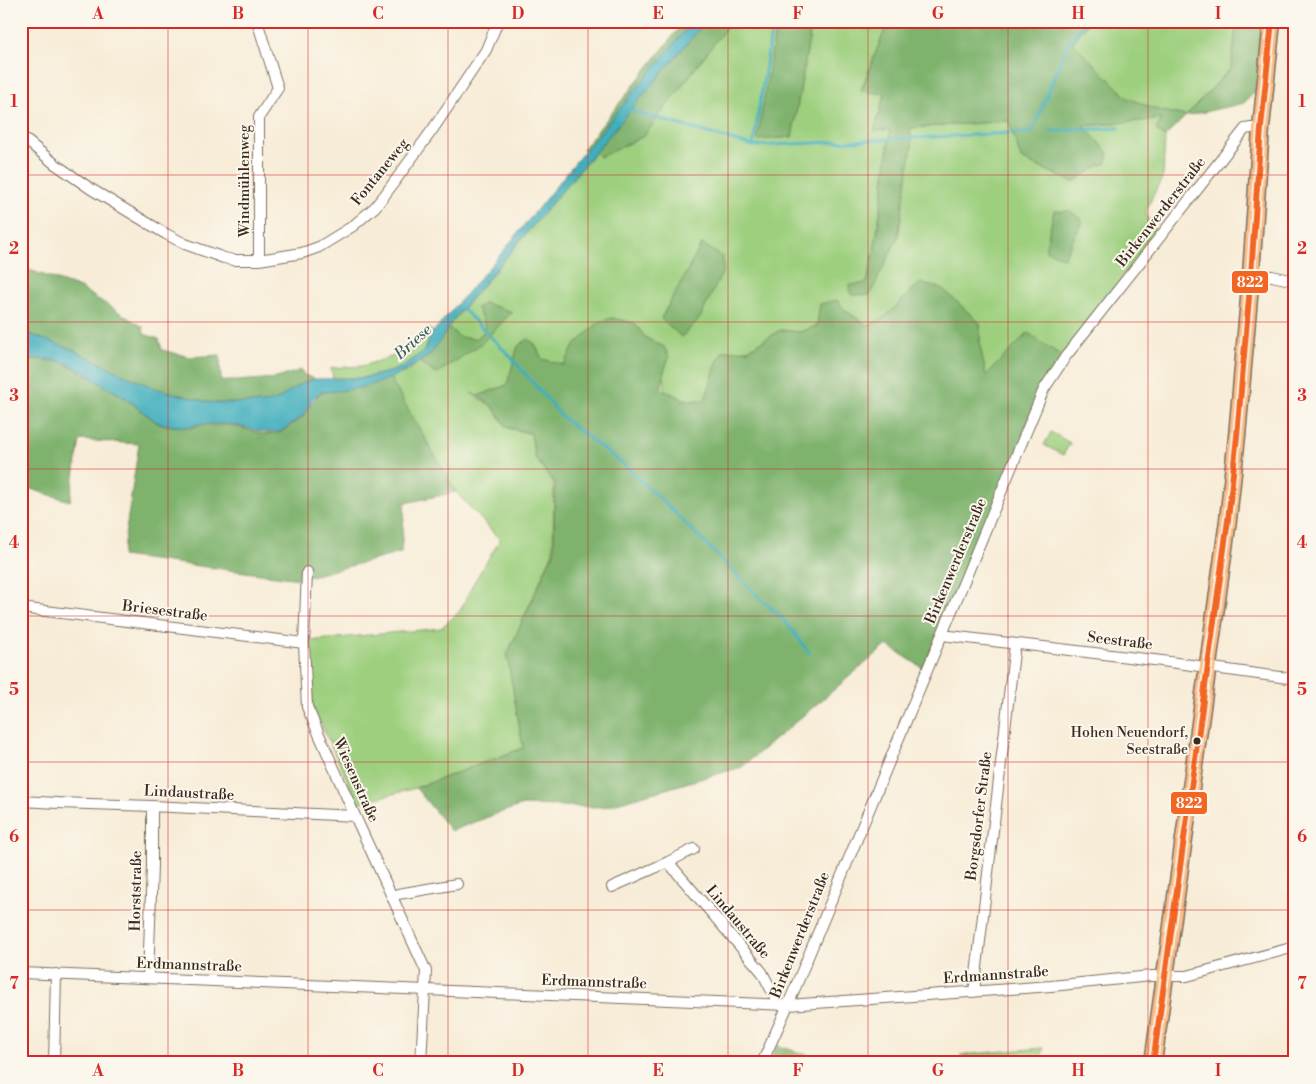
<svg xmlns="http://www.w3.org/2000/svg" width="1316" height="1084" font-family="'Libre Bodoni',serif">
<style>
.green{fill:#9dcf7e;stroke:#6c7c4e;fill-rule:evenodd}
.forest{fill:#7eb26d;stroke:#5c6e46}
.water{fill:#41aebe;stroke:#3e6c6e}
.lines{fill:none;stroke-linecap:round;stroke-linejoin:round}
.stream{stroke:#41aebe;stroke-width:3}
.street-casing{stroke:#7d6e5f;stroke-width:12}
.primary-casing{stroke:#7d6e5f;stroke-width:19}
.street{stroke:#fff;stroke-width:10}
.primary{stroke:#f8bd89;stroke-width:16}
.bus-1-casing{stroke:#fbf7ec;stroke-width:10}
.bus-1{stroke:#f26522;stroke-width:6}
.grid{fill:none;stroke:#d62828;stroke-width:1;stroke-opacity:0.55}
.bus-dot{fill:#3b2a1e;stroke:#fbf7ec;stroke-width:2}
.labels{text-anchor:middle;dominant-baseline:central;stroke-width:4;stroke-linejoin:round;paint-order:stroke}
.bus-label{font-size:14px;fill:#3b2a1e;stroke:#fbf7ec;text-anchor:end}
.street-label{font-size:15px;fill:#3b2a1e;stroke:#fbf7ec}
.water-label{font-size:16px;font-style:italic;fill:#3d5f5e;stroke:#fbf7ec}
.line-badge{stroke:#fbf7ec;stroke-width:2}
.badge-label{font-size:14px;text-anchor:middle;font-weight:bold;fill:#fff}
.neatline{fill:none;stroke:#d62828;stroke-width:2}
.grid-label{font-size:16px;text-anchor:middle;font-weight:bold;fill:#d62828}
</style>
<rect width="100%" height="100%" fill="#fbf7ec"/>
<filter id="ink" filterUnits="userSpaceOnUse"><feTurbulence type="fractalNoise" baseFrequency=".02" numOctaves="2"/><feDisplacementMap in="SourceGraphic" scale="10" xChannelSelector="R" yChannelSelector="G"/><feConvolveMatrix kernelMatrix="1 2 1 2 8 2 1 2 1" color-interpolation-filters="sRGB"/></filter>
<filter id="wash" filterUnits="userSpaceOnUse"><feTurbulence type="fractalNoise" baseFrequency=".0096" numOctaves="4" result="noise"/><feDisplacementMap in="SourceGraphic" scale="20" xChannelSelector="R" yChannelSelector="G"/><feGaussianBlur stdDeviation="1.12" result="paint"/><feColorMatrix in="noise" values="0 0 0 0 0 0 0 0 0 0 0 0 0 0 0 0 0 1.4 0 .05"/><feComposite in="paint" operator="in"/></filter>
<g filter="url(#wash)">
<rect width="100%" height="100%" fill="#f7ecd7"/>
<!-- green -->
<path class="green" d="M731,21H777L758,140L792,137L812,21H889L881,39L861,90L885,94L874,130H890L886,168L874,254L867,283L870,295L912,147L910,128L1009,121L1021,159L1073,182L1100,164L1083,126L1162,119L1156,130L1165,137L1163,176L1147,208L1146,216L1159,234L1062,356L1026,334L987,381L980,346V323L920,283L885,317L868,326L845,310L820,304L817,326L800,332L780,330L748,350L723,351L717,362L706,400C685,401 683,399 665,390L664,371L669,357L664,347L646,338L634,323L612,318L574,346L564,365L542,359L534,343L518,346L507,385L478,396L471,393L493,407L507,428L531,434L535,458L554,483L553,552L507,655L523,748L416,788L358,803L313,707L308,641L441,628L460,611L474,582L500,540L456,492L390,378L408,371L419,362L436,374L512,312L484,303L477,308L485,326L483,333L476,339L458,337L448,327L595,152L600,157L644,136ZM702,244L682,337L661,318Z
M1089,21H1237L1231,68L1186,116L1154,109L1128,98L1073,43Z
M428,328L433,332L424,351L402,367L389,372L362,378H333L331,368L362,366L394,356Z
M1051,432L1070,443L1063,455L1044,445Z
M1043,1048L1040,1063H987L960,1055Z"/>
<!-- forest -->
<path class="forest" d="M685,21H693L595,139L586,150L583,149Z
M706,21H731L644,136L600,157L595,152Z
M777,21H812L792,137L757,140Z
M889,21H1089L1073,43L1128,98L1154,109L1186,116L1231,68L1237,21H1263L1262,37L1255,92L1244,103L1186,116L1165,137L1156,130L1162,119L1084,126L1109,154L1106,164L1100,165L1073,182L1021,159L1009,121L910,128L912,147L898,237L870,295H851L849,285L867,283C879,233 885,181 890,130L874,131L885,94L861,91L881,39Z
M1054,211H1070L1083,220L1064,258L1045,250Z
M702,244L723,257V271L700,318L682,337L661,319Z
M21,267L80,288L143,327L144,334L159,339L162,350L190,357L220,355L221,381H237L277,378L301,370L304,375L315,379L302,383L277,400L266,403H215L204,401L158,389L133,379L71,349L29,334L21,333Z
M920,283L943,289L980,323V346L986,375L1028,333L1062,356L926,670L887,645L742,767L603,807L523,805L496,814L451,831L416,788L523,748L507,655L554,552L555,483L535,457L531,433L507,427L493,406L478,396L507,385L518,346L528,339L534,343L542,359L564,365L574,346L599,322L612,318L634,323L646,338L664,347L669,357L664,371L662,389L682,399L689,401L705,400L717,362L723,351L748,350L781,330L800,332L817,326L820,304L837,300L845,310L868,326L885,317Z
M484,303L512,312L481,344L436,374L419,362L430,355L448,327L459,337L476,339L483,333L485,326L477,308Z
M35,359L59,362L70,366L85,374L123,397L159,424L174,426L192,428L198,425H230L264,434L280,433L303,417L320,392L335,391L364,387L390,378L456,492L405,503L401,553L299,579L122,556L139,444L80,440L70,501L21,486V360Z
M777,1045L779,1046L833,1063H770Z"/>
<!-- water -->
<path class="water" d="M693,21H706L457,315C448,327 441,341 431,353C428,357 423,359 419,362C390,383 355,391 320,392L313,399L303,416L280,432H264L229,424H198L192,427L174,426L159,423L155,421L123,396L101,384L86,373L70,365L60,361L45,359H21V333L29,334L71,349L133,379L158,389L204,401L215,403H266L277,400L302,383L315,379L362,378L389,372L402,367L424,351L433,332L505,249L582,154Z"/>
<g class="lines">
<!-- stream -->
<path class="stream" d="M628,110L753,146L1032,132L1065,50L1070,40L1087,21
M1050,131L1119,128
M753,146L773,21
M461,307L510,356L564,419L624,465L670,508L763,601C782,615 795,634 809,653"/>
</g>
</g>
<g filter="url(#ink)">
<g class="lines">
<defs>
<path id="street" d="M257,21L278,88L259,117V260
M21,136L55,164L91,189L166,234L185,244L224,258L233,260H259L302,253L319,247L353,226L375,207L384,196L433,129L486,50L498,21
M1251,275L1272,276L1295,281
M307,572L304,643L307,707L355,816L426,971L421,1063
M21,608L304,643
M942,635L1162,661L1295,679
M21,801L58,803L152,806L355,816
M668,862L762,972L779,1005
M612,887L668,862L694,849
M392,897L398,894L457,884
M21,973L788,1005L1051,986L1151,976H1187L1295,947
M148,978L152,866V806
M974,992L1015,644
M54,1063L56,974
M762,1063L788,1005L1044,389L1066,356L1245,129L1251,128H1261"/>
<path id="primary" d="M1153,1063L1228,520L1237,436L1251,275L1261,128L1272,21"/>
</defs>
<!-- street casing -->
<use href="#street" class="street-casing"/>
<!-- primary casing -->
<use href="#primary" class="primary-casing"/>
<!-- street -->
<use href="#street" class="street"/>
<!-- primary -->
<use href="#primary" class="primary"/>
<defs>
<path id="bus-1" d="M1153,1063L1228,520L1237,436L1251,275L1261,128L1272,21"/>
</defs>
<!-- bus-1 casing -->
<use href="#bus-1" class="bus-1-casing"/>
<!-- bus-1 -->
<use href="#bus-1" class="bus-1"/>
</g>
</g>
<!-- grid -->
<path class="grid" d="M168,21V1063M308,21V1063M448,21V1063M588,21V1063M728,21V1063M868,21V1063M1008,21V1063M1148,21V1063M21,175H1295M21,322H1295M21,469H1295M21,616H1295M21,762H1295M21,910H1295"/>
<!-- markers -->
<circle class="bus-dot" cx="1197" cy="741" r="4.5"/>
<g class="labels">
<!-- bus labels -->
<g class="bus-label">
<text x="1188" y="733">Hohen Neuendorf,<tspan x="1188" dy="17">Seestraße</tspan></text>
</g>
<!-- street labels -->
<g class="street-label">
<text transform="translate(380 172) rotate(-51)">Fontaneweg</text>
<text transform="translate(244 181) rotate(-90)">Windmühlenweg</text>
<text transform="translate(1161 212) rotate(-52)">Birkenwerderstraße</text>
<text transform="translate(956 561) rotate(-67)">Birkenwerderstraße</text>
<text transform="translate(165 611) rotate(7)">Briesestraße</text>
<text transform="translate(1120 641) rotate(7)">Seestraße</text>
<text transform="translate(356 780) rotate(66)">Wiesenstraße</text>
<text transform="translate(189 793) rotate(3)">Lindaustraße</text>
<text transform="translate(979 816) rotate(-83)">Borgsdorfer Straße</text>
<text transform="translate(136 891) rotate(-89)">Horststraße</text>
<text transform="translate(738 922) rotate(50)">Lindaustraße</text>
<text transform="translate(800 935) rotate(-68)">Birkenwerderstraße</text>
<text transform="translate(189 965) rotate(2)">Erdmannstraße</text>
<text transform="translate(996 975) rotate(-4)">Erdmannstraße</text>
<text transform="translate(594 982) rotate(2)">Erdmannstraße</text>
</g>
<!-- water labels -->
<g class="water-label">
<text transform="translate(413 342) rotate(-42)">Briese</text>
</g>
</g>
<g class="line-badge">
<rect x="1231" y="270" width="38" height="24" rx="5" fill="#f26522"/>
<rect x="1170" y="791" width="38" height="24" rx="5" fill="#f26522"/>
</g>
<g class="badge-label">
<text x="1250" y="287">822</text>
<text x="1189" y="808">822</text>
</g>
<!-- margin -->
<rect width="1316" height="1084" fill="none" stroke="#fbf7ec" stroke-width="55"/>
<rect x="28" y="28" width="1260" height="1028" class="neatline"/>
<g class="grid-label">
<text x="98" y="19">A</text>
<text x="238" y="19">B</text>
<text x="378" y="19">C</text>
<text x="518" y="19">D</text>
<text x="658" y="19">E</text>
<text x="798" y="19">F</text>
<text x="938" y="19">G</text>
<text x="1078" y="19">H</text>
<text x="1218" y="19">I</text>
<text x="14" y="107">1</text>
<text x="1302" y="107">1</text>
<text x="14" y="254">2</text>
<text x="1302" y="254">2</text>
<text x="14" y="401">3</text>
<text x="1302" y="401">3</text>
<text x="14" y="548">4</text>
<text x="1302" y="548">4</text>
<text x="14" y="695">5</text>
<text x="1302" y="695">5</text>
<text x="14" y="842">6</text>
<text x="1302" y="842">6</text>
<text x="14" y="989">7</text>
<text x="1302" y="989">7</text>
<text x="98" y="1076">A</text>
<text x="238" y="1076">B</text>
<text x="378" y="1076">C</text>
<text x="518" y="1076">D</text>
<text x="658" y="1076">E</text>
<text x="798" y="1076">F</text>
<text x="938" y="1076">G</text>
<text x="1078" y="1076">H</text>
<text x="1218" y="1076">I</text>
</g>
</svg>
